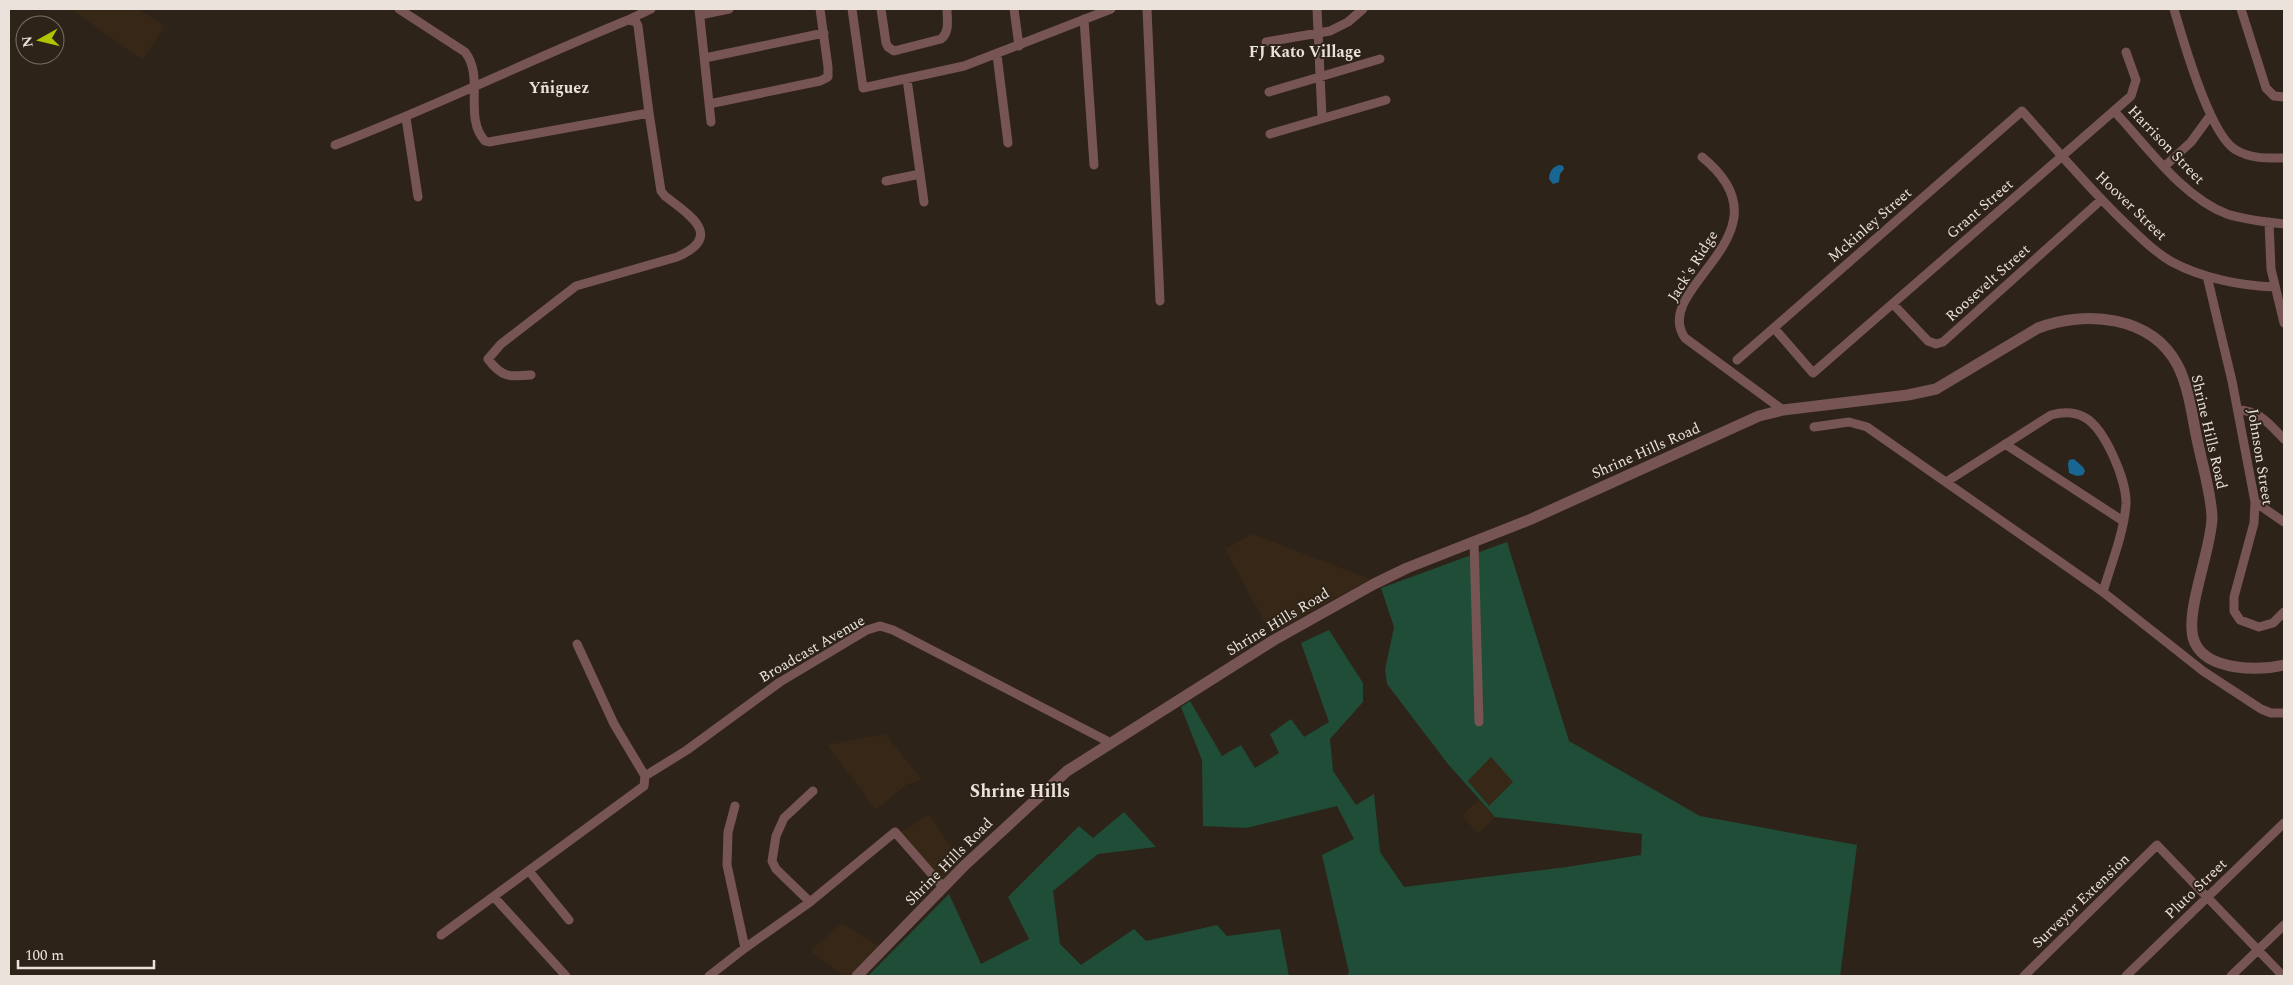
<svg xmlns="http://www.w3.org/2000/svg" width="2293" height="985" font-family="Spectral,serif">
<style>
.built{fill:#372717}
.green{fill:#1f4d38;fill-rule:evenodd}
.water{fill:#176792}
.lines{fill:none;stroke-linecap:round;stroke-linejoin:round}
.minor{stroke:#775554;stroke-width:9}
.tertiary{stroke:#775554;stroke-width:11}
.labels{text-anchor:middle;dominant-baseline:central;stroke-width:4;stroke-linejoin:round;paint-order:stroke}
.street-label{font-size:15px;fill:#eae2db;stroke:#2e2318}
.neighbourhood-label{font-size:16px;font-weight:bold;fill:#eae2db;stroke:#2e2318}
.quarter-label{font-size:18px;font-weight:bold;fill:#eae2db;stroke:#2e2318}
</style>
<rect width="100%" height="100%" fill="#2e2318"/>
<!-- built -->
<path class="built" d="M71,9H138L165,26L142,60Z
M1252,534L1370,579L1271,634L1225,549Z
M885,734L922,780L906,785L876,810L827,745Z
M1491,756L1514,782L1489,807L1468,781Z
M1478,800L1495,817L1478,834L1462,816Z
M929,814L963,865L944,884L898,834Z
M842,923L880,947L851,976H844L810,951Z"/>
<!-- green -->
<path class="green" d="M1507,542L1569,741L1700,816L1857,845L1840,976H1347L1349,972L1322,855L1354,839L1337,806L1246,828L1203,826L1202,760L1181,707L1190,701L1222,756L1241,745L1255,768L1279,753L1270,734L1291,719L1304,737L1329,722L1301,643L1329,630L1363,683V702L1330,739L1333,771L1356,805L1374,794L1380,852L1404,887L1567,867L1641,855L1642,834L1495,817L1448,764L1387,684L1385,670L1394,627L1381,588ZM1491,757L1513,782L1489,806L1468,781Z
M1124,812L1156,847L1098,854L1053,891L1060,944L1081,965L1134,929L1146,941L1217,925L1227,936L1280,929L1289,976H868L949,894L981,964L1029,939L1008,897L1079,826L1093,838Z"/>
<!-- water -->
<path class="water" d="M1560,165L1563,166L1564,169L1560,174L1559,182L1553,184L1549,179C1549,172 1553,166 1560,165Z
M2074,459L2083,467L2085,471L2083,475L2077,476L2069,473L2068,464L2069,460Z"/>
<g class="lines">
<!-- minor -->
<path class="minor" d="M399,9L465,52C485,77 463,117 485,141L489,142L649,113
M699,9L711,122
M852,9L863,88L964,66L1111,9
M881,9L886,43L888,47L894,51L941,39C950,32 947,20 947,9
M1014,9L1019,46
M1147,9L1160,301
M1317,9L1322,118
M2174,9C2183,40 2210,136 2236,150C2251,159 2267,158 2284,158
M2241,9L2266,88L2274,96L2284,97
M700,15L729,9
M1084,19L1094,165
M628,20L651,9
M1266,42L1330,31L1348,22L1363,9
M997,55L1008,143
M705,58L824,33
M907,79L924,202
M1269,92L1380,59
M709,104L820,81L828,77V67L820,9
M2114,111C2147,146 2182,197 2227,214C2245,220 2266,222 2284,224
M406,118L418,197
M1270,134L1386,100
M335,145C434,107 530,60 628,20L636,22L638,26L649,113L661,191L665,196C689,215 725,236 677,257L576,286L501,344L488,359C502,378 510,377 531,375
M1702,157C1797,234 1649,287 1685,338L1783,410
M2165,166L2191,142L2210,116
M886,181L920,174
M2269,222L2271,269L2284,323
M2207,276L2232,381L2255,502L2254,523L2234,597V611L2240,620L2259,627L2273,623L2284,612
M1893,304L1928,341L1936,344L1943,342L2101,200
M1774,328L1813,373L2131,96L2136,80L2126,52
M1737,360L2022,111C2055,148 2087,186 2122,220C2138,235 2153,251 2172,262C2202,278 2241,286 2275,287
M2238,410C2259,410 2270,425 2284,439
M1814,427L1849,422L1867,427L2103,592L2203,671L2261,709L2271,713H2284
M2005,444L2123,521
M1946,482L2051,415C2062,412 2073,411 2084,417C2105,428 2127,481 2126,504C2124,533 2111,564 2103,592
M2255,502L2284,522
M1474,541L1479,722
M645,776L687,750L780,682L867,630L880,626L893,630L1111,743
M735,806L728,832L727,865L745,948
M529,871L569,920
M494,897L566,976
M810,902L776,869L772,861L776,836L784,818L813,791
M441,935L644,786L645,776L614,724L577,644
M709,976L745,948L810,902L895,832L943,887
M2024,976L2157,845L2283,976
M2126,976L2284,823
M2231,976L2284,925"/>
<!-- tertiary -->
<path class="tertiary" d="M857,976L965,865L1067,771L1274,640L1374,584L1407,568L1529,520L1759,416L1783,410L1908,395L1936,389L2038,328C2085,310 2152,315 2178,366C2189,388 2192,416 2197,439C2202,464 2211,492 2212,517C2212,550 2182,617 2195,643C2208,671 2259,671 2284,665"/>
</g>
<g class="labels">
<!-- street labels -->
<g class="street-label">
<text transform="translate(2166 145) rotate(46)">Harrison Street</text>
<text transform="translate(2131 206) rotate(44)">Hoover Street</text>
<text transform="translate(1980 209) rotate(-41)">Grant Street</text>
<text transform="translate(1870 225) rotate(-41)">Mckinley Street</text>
<text transform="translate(1693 266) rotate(-58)">Jack's Ridge</text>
<text transform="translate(1988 283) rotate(-42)">Roosevelt Street</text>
<text transform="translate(2209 432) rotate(77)">Shrine Hills Road</text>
<text transform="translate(1646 451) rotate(-24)">Shrine Hills Road</text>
<text transform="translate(2260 457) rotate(81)">Johnson Street</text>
<text transform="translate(1278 622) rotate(-31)">Shrine Hills Road</text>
<text transform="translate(812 649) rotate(-30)">Broadcast Avenue</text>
<text transform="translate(949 862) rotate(-45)">Shrine Hills Road</text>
<text transform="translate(2196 889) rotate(-44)">Pluto Street</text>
<text transform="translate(2081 901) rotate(-44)">Surveyor Extension</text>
</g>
<!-- neighbourhood labels -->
<g class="neighbourhood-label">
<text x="1305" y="52">FJ Kato Village</text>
<text x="559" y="88">Yñiguez</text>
</g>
<!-- quarter labels -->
<g class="quarter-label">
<text x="1020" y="791">Shrine Hills</text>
</g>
</g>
<!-- border -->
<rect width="2293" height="985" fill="none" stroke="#eae2db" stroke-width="20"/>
<!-- north arrow -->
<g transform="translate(40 40) rotate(262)"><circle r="24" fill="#2e2318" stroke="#796f66"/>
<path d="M0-4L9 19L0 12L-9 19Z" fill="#b0c502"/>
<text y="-8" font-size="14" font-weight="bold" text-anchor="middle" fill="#eae2db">N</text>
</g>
<!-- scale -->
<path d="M18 960v8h136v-8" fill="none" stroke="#eae2db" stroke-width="2.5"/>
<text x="25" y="960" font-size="15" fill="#eae2db" stroke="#2e2318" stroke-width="4" paint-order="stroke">100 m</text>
</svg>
